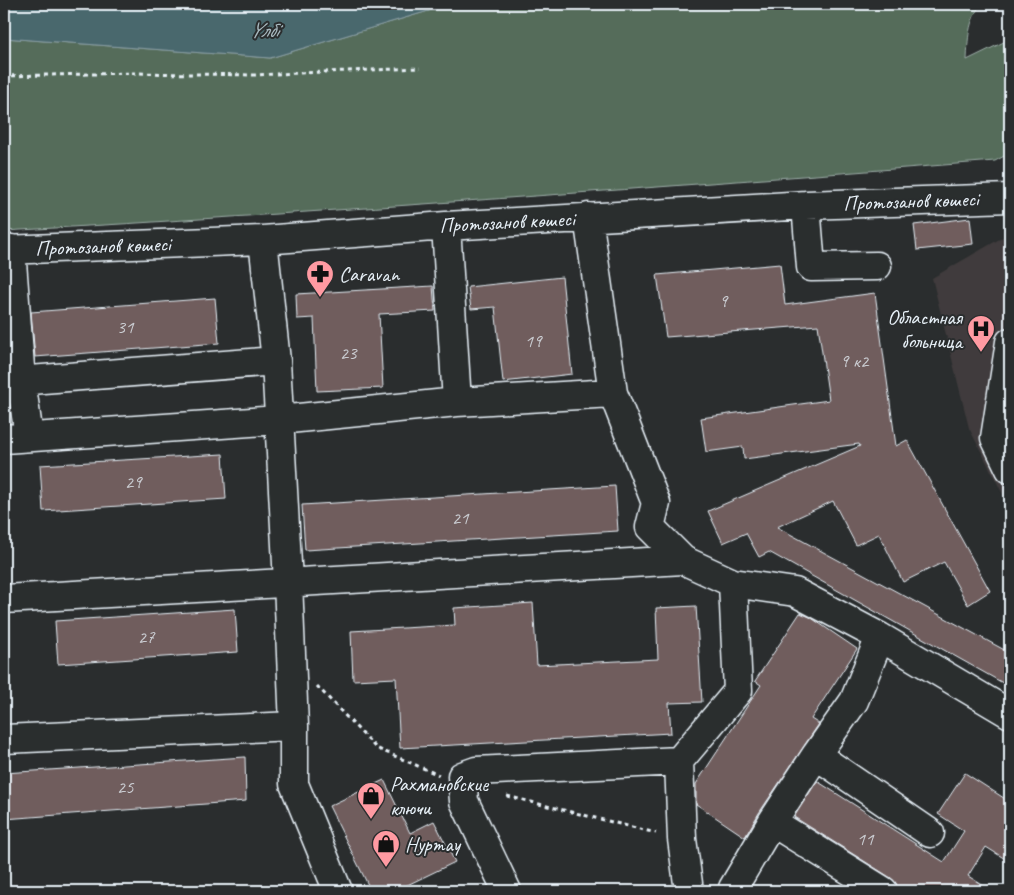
<svg xmlns="http://www.w3.org/2000/svg" width="1014" height="895" font-family="Caveat,sans-serif">
<style>
.built{fill:#3f3b3c}
.green{fill:#546c5a;stroke:#9eaea9}
.water{fill:#4a676d;stroke:#899ea5}
.building{fill:#705d5d;stroke:#e8f1f8}
.lines{fill:none;stroke-linecap:round;stroke-linejoin:round}
.minor-casing{stroke:#e8f1f8;stroke-width:31}
.path{stroke:#e8f1f8;stroke-width:3;stroke-dasharray:4 4;stroke-linecap:butt}
.minor{stroke:#2a2d2e;stroke-width:28}
.labels{text-anchor:middle;dominant-baseline:central;stroke-width:4;stroke-linejoin:round;paint-order:stroke}
.number-label{font-size:19px;fill:#caccd1}
.street-label{font-size:21px;fill:#e8f1f8;stroke:#2a2d2e}
.poi-label{font-size:21px;fill:#e8f1f8;stroke:#2a2d2e;text-anchor:start}
.water-label{font-size:22px;font-style:italic;fill:#a9bac0;stroke:#2a2d2e}
</style>
<rect width="100%" height="100%" fill="#2a2d2e"/>
<filter id="ink" filterUnits="userSpaceOnUse"><feTurbulence type="fractalNoise" baseFrequency=".02" numOctaves="2"/><feDisplacementMap in="SourceGraphic" scale="10" xChannelSelector="R" yChannelSelector="G"/><feConvolveMatrix kernelMatrix="1 2 1 2 8 2 1 2 1" color-interpolation-filters="sRGB"/></filter>
<g filter="url(#ink)">
<!-- built -->
<path class="built" d="M1010,233V508L969,428L932,278Z"/>
<!-- green -->
<path class="green" d="M452,4H981C968,22 968,39 967,60L1010,39V153L995,161C665,187 334,212 4,231V38L270,58Z"/>
<!-- water -->
<path class="water" d="M4,4H452L270,58L4,38Z"/>
<!-- building -->
<path class="building" d="M970,218L973,244L917,250L914,225Z
M780,264L785,305L875,293L896,446L907,440L990,591L968,605L944,562L903,582L879,534L856,545L833,501L777,527L1010,653V687L769,552L759,557L746,533L723,543L708,511L860,446L859,444L744,459L743,447L706,452L701,418L829,400L818,325L666,337L657,275Z
M562,277L572,374L503,382L495,307L471,309L468,287Z
M433,286L435,311L379,314L383,388L317,391L314,318L297,319L296,294Z
M215,298L219,343L35,357L31,312Z
M223,454L226,499L43,511L40,465Z
M615,486L618,531L305,550L302,505Z
M533,603L537,665L658,659L656,608L696,606L702,702L669,703L671,733L400,748L396,678L353,680L351,631L455,625L454,608Z
M235,609L238,652L58,664L55,621Z
M800,613L810,617L857,649L811,719L819,724L759,813L745,837L696,804V784L761,685L755,681Z
M245,757L246,801L4,819V773Z
M965,773L1010,802V862L986,847L968,876L992,891H905L897,886L896,883L891,878L794,817L817,781L944,862L964,831L938,814Z
M384,780L410,833L434,821L455,862L395,891H371L329,806Z"/>
<g class="lines">
<defs>
<path id="minor" d="M806,205L811,267L877,266
M588,217L613,393L656,503L650,527L683,560L733,583L795,592L880,637L1010,714
M446,226L457,402
M263,240L276,361L288,582L294,726V784L338,891
M11,249L21,380L29,437
M4,250L263,240L446,226L806,205L1010,198
M1010,342L995,438L1010,469
M4,382L276,361
M4,439L279,420L457,402L613,393
M4,599L683,560
M880,637L854,701L816,755L930,833
M4,739L294,726
M772,822L883,891
M507,891L464,801L462,776L476,771L679,761
M689,891L682,839L679,761L738,691L733,583
M739,891L733,888L772,822L816,755"/>
</defs>
<!-- minor casing -->
<use href="#minor" class="minor-casing"/>
<!-- path -->
<path class="path" d="M4,76L135,73L253,75L420,68
M317,686L376,748L439,775
M507,796L656,833"/>
<!-- minor -->
<use href="#minor" class="minor"/>
</g>
</g>
<!-- icons -->
<defs>
<symbol id="pharmacy-pin" viewBox="-11 -11 22 30"><path d="M0 17L-7.5 6A9.5 9.5 0 1 1 7.5 6Z" fill="#ff9aa2" stroke="#2a2d2e"/><path d="M-2-6h4v4h4v4h-4v4h-4v-4h-4v-4h4Z" fill="#111"/></symbol>
<symbol id="hospital-pin" viewBox="-11 -11 22 30"><path d="M0 17L-7.5 6A9.5 9.5 0 1 1 7.5 6Z" fill="#ff9aa2" stroke="#2a2d2e"/><path d="M-5-5h3v3.5h4V-5h3V5h-3V1.5h-4V5h-3Z" fill="#111"/></symbol>
<symbol id="shop-pin" viewBox="-11 -11 22 30"><path d="M0 17L-7.5 6A9.5 9.5 0 1 1 7.5 6Z" fill="#ff9aa2" stroke="#2a2d2e"/><path d="M-5-2.5h2.3a2.7 3.5 0 0 1 5.4 0H5L5.5 6h-11ZM-1.5-2.5h3a1.5 2.3 0 0 0-3 0Z" fill="#111"/></symbol>
</defs>
<g fill-rule="evenodd">
<use href="#pharmacy-pin" x="304" y="258" width="32" height="43"/>
<use href="#hospital-pin" x="965" y="313" width="32" height="43"/>
<use href="#shop-pin" x="355" y="780" width="32" height="43"/>
<use href="#shop-pin" x="370" y="828" width="32" height="43"/>
</g>
<g class="labels">
<!-- number labels -->
<g class="number-label">
<text x="723" y="301">9</text>
<text x="125" y="327">31</text>
<text x="533" y="341">19</text>
<text x="348" y="353">23</text>
<text x="854" y="361">9 к2</text>
<text x="133" y="482">29</text>
<text x="460" y="518">21</text>
<text x="146" y="637">27</text>
<text x="125" y="787">25</text>
<text x="865" y="839">11</text>
</g>
<!-- street labels -->
<g class="street-label">
<text transform="translate(911 201) rotate(-2)">Протозанов көшесі</text>
<text transform="translate(507 222) rotate(-3)">Протозанов көшесі</text>
<text transform="translate(103 246) rotate(-2)">Протозанов көшесі</text>
</g>
<!-- poi labels -->
<g class="poi-label">
<text x="339" y="274">Caravan</text>
<text x="962" y="317" text-anchor="end">Областная<tspan x="962" dy="24">больница</tspan></text>
<text x="390" y="784">Рахмановские<tspan x="390" dy="24">ключи</tspan></text>
<text x="405" y="844">Нуртау</text>
</g>
<!-- water labels -->
<g class="water-label">
<text x="264" y="30">Үлбі</text>
</g>
</g>
<!-- margin -->
<rect width="1014" height="895" fill="none" stroke="#2a2d2e" stroke-width="20"/>
<rect x="10" y="10" width="994" height="875" fill="none" stroke="#e8f1f8" stroke-width="2" filter="url(#ink)"/>
</svg>
